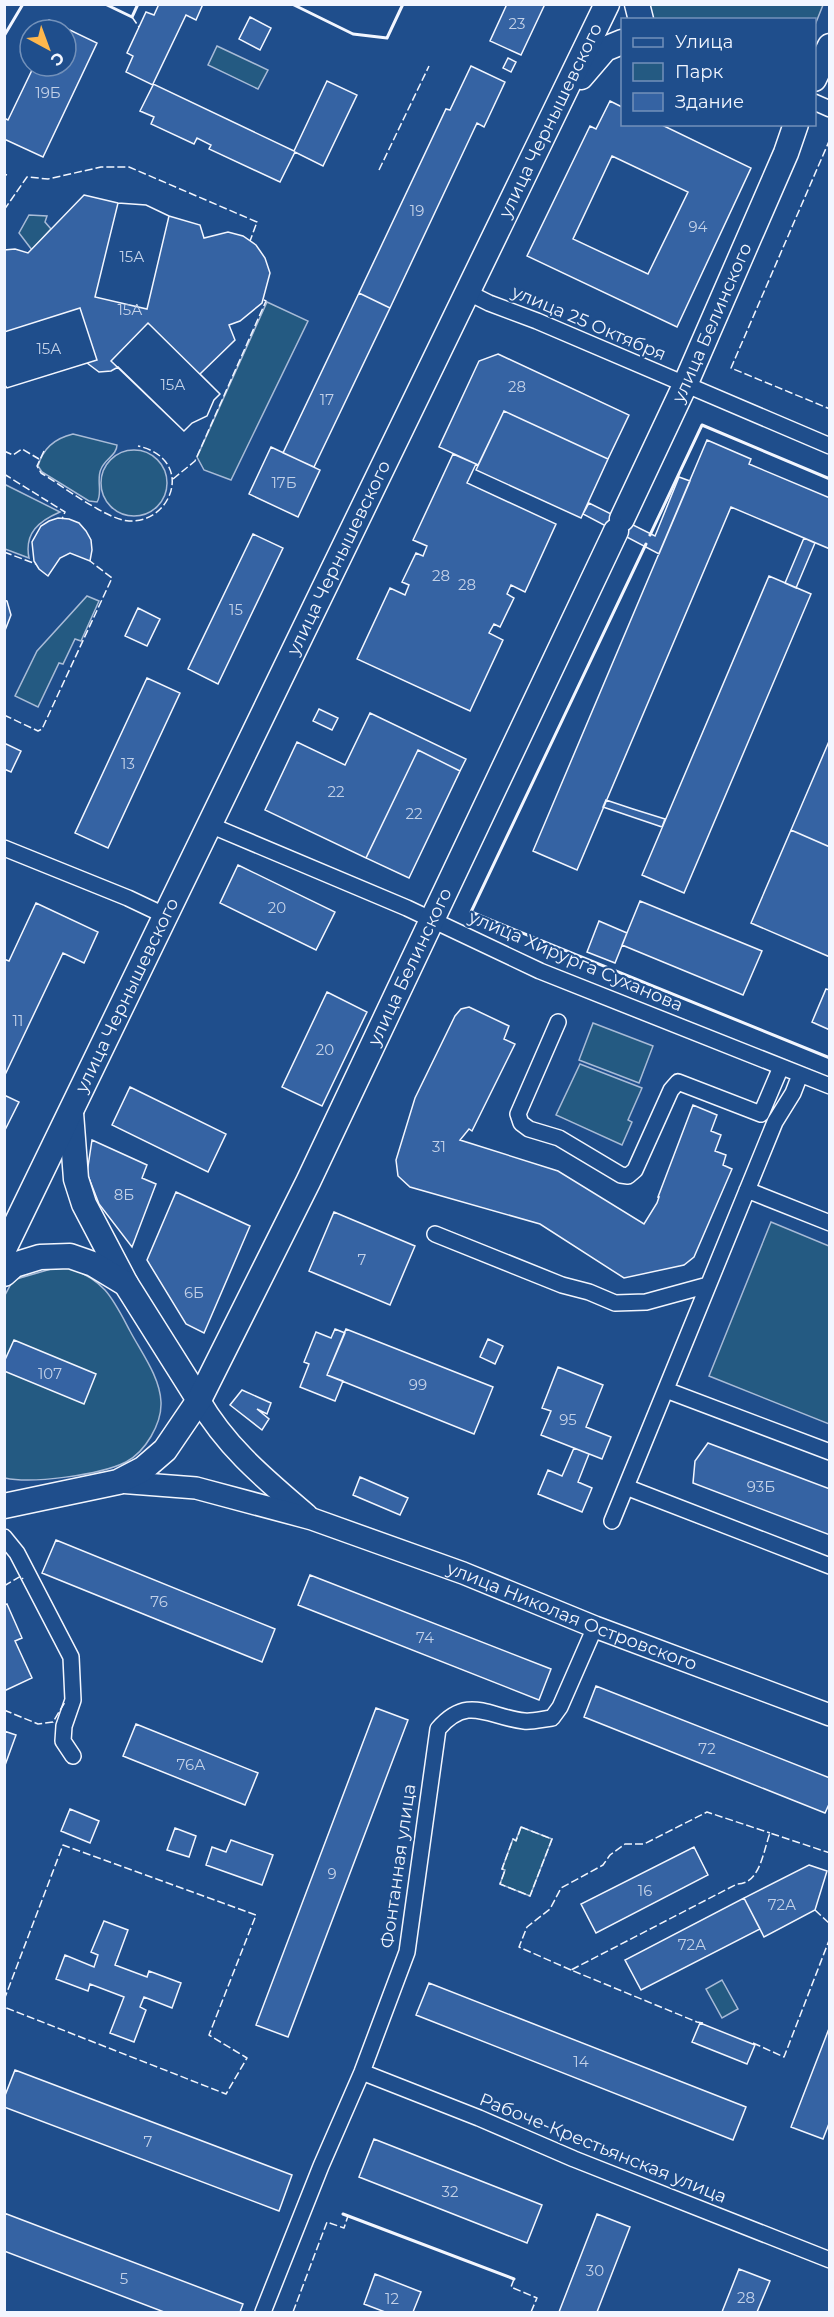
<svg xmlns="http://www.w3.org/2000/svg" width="834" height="2317" font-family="Montserrat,sans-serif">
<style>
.green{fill:#245a82;stroke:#a8bbd7;stroke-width:1.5}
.building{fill:#3563a3;stroke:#f2f6ff;stroke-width:1.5;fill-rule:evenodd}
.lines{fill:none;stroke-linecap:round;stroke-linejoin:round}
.street-casing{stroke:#f2f6ff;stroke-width:18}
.secondary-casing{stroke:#f2f6ff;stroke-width:24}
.primary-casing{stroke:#f2f6ff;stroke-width:27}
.street{stroke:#1f4e8c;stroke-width:15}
.secondary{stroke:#1f4e8c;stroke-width:21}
.primary{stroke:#1f4e8c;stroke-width:24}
.fence{stroke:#f2f6ff;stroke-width:1.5;stroke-dasharray:8 3;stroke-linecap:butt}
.wall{stroke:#f2f6ff;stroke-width:3}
.labels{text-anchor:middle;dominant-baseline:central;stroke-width:4.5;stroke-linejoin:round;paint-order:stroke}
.number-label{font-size:15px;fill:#c3d1e8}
.street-label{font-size:18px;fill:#f2f6ff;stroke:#1f4e8c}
</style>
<rect width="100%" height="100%" fill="#1f4e8c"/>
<!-- green -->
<path class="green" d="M650,5H823L815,25L814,20L652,19Z
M217,46L268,70L258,89L208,65Z
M29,215L47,216L45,222L51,229L32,250L19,233Z
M267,302L308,321L231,480L204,470L197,457Z
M73,434L117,445C117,455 105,459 101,469C96,479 103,494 97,502L89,501L42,472L38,466C43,448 56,438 73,434Z
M101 483a33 33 0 1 1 66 0a33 33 0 1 1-66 0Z
M4,484L60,512C39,521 24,533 29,558L5,549Z
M87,596L99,601L81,641L75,639L63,664L59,663L38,707L15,696L37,651Z
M593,1023L653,1046L639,1083L579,1060Z
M580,1064L642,1088L628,1120L632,1122L622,1145L556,1115Z
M771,1222L829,1246V1424L709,1376Z
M69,1268C105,1280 113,1299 130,1331C141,1352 160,1377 161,1402C162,1424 145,1452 126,1462C100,1475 32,1484 5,1478L4,1297L13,1280L51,1269Z
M521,1827L552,1839L530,1896L500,1884L505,1870L502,1869L513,1839L516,1840Z
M722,1980L738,2009L722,2018L706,1989Z"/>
<!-- building -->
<path class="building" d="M159,4H203L196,20L186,15L153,84L294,151L327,81L357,95L323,166L295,152L280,182L209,149L211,145L197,138L194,144L151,124L154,117L140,111L153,85L126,72L133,56L127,53L146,12L154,15Z
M507,4H545L521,55L490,41Z
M250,17L271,28L260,50L239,39Z
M49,20L97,43L43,157L4,139V118L8,120L34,66H66V30H44Z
M508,58L516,62L511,72L503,68Z
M471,66L505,82L484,127L477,123L390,308L359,293L446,109L450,110Z
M610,101L622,107V124H660L751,168L677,327L527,256L590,126L596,129ZM612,156L688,192L648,274L573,239Z
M84,195L118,203L146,205L169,216L200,225L204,238L228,232L243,236L256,245L265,258L270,273L262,303L240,321L229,325L235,340L200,374L220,394L214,400L207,416L192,423L184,431L118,367L111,371L99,372L87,363L7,388L4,384V250L15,249L28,253Z
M118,203L146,205L169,216L147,309L95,297Z
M359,293L390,308L314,467L283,453Z
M80,308L97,360L7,388L4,384V332Z
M148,323L220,394L214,400L207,416L192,423L184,431L111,361Z
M498,354L629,415L608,459L504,411L478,465L439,447L479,361Z
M504,411L608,459L581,518L476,470Z
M707,440L751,459L749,464L830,498V549L731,507L577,870L533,851Z
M271,447L320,470L298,517L249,494Z
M453,454L476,464L467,483L556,524L525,592L511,585L507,594L514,598L500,627L494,624L489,633L503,640L470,711L357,659L390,588L405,595L409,585L402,582L416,553L423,556L427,546L413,540Z
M679,477L690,481L659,554L583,514L589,503L655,536Z
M58,518L69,519L79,523L86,531L91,540L92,550L90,561L70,553L60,558L48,576L39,569L34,561L32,542L41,526L49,521Z
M253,534L283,548L218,684L188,669Z
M804,538L815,543L796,588L785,583Z
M769,576L811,594L684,893L642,875Z
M4,600L7,601L11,615L4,633Z
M138,608L160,619L147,646L125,636Z
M147,678L180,693L108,848L75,833Z
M319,709L338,718L332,730L313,721Z
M370,713L466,759L460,771L418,750L366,858L265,810L297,742L345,765Z
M830,739V847L791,830Z
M4,743L21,751L11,772L4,769Z
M418,750L460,771L409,878L366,858Z
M606,800L633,809L665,819L662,827L603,807Z
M791,830L830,847V957L751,923Z
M238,865L335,912L316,950L220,903Z
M640,901L762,951L743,995L622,945Z
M36,903L98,932L84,963L63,953L4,1077V959L9,961Z
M599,921L627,933L615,963L587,952Z
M826,989L830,990V1030L812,1022Z
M327,992L367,1012L322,1106L282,1087Z
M469,1007L509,1026L504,1039L515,1044L472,1131L469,1129L460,1140L558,1171L644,1224L657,1203L659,1197H658L693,1105L717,1115L711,1131L721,1135L715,1151L726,1155L723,1165L732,1169L694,1257L684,1265L624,1278L540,1224L410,1187L398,1176L396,1160L415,1098L455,1016L461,1009Z
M130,1087L226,1134L208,1172L112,1125Z
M4,1095L19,1102L4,1132Z
M92,1140L147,1165L142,1178L156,1184L132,1247L99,1204L87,1173Z
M176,1192L250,1226L204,1333L186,1324L147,1260Z
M334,1212L415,1246L390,1305L309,1271Z
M335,1329L345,1333L327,1375L343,1381L335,1401L300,1387L309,1364L304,1362L316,1332L331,1338Z
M346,1329L493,1387L474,1434L327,1375Z
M488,1339L503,1346L495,1364L480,1357Z
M14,1340L96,1374L84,1404L4,1371V1362Z
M558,1367L603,1385L586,1427L611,1437L602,1459L541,1435L551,1411L542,1408Z
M242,1390L271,1403L267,1414L257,1409L269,1419L262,1430L230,1405Z
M708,1443L830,1489V1535L693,1483L695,1461Z
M574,1448L589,1454L578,1482L592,1488L582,1512L538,1494L548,1470L562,1476Z
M360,1477L408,1498L400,1515L353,1495Z
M56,1540L275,1629L262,1662L42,1573Z
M310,1575L551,1669L539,1700L298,1605Z
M7,1604L22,1638L15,1641L32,1678L4,1691V1605Z
M596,1686L830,1778V1802L825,1813L584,1717Z
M376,1708L408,1720L288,2037L256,2025Z
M136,1724L258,1773L245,1805L123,1756Z
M4,1731L16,1735L4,1768Z
M70,1809L99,1821L90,1843L61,1831Z
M175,1828L196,1836L189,1857L167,1850Z
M231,1840L273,1855L262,1885L206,1865L212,1847L226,1852Z
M694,1847L708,1875L596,1933L581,1904Z
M809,1865L827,1871L815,1910L764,1937L744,1898Z
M744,1898L760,1929L641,1990L625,1960Z
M104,1921L128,1930L115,1965L147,1977L149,1971L181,1983L172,2008L144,1997L140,2007L146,2010L134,2042L110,2033L124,1997L90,1984L88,1991L56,1979L65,1955L94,1967L98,1955L91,1952Z
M429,1983L746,2107L733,2140L416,2015Z
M700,2023L755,2045L747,2064L692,2042Z
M830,2026V2121L823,2139L791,2127Z
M15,2070L292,2175L279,2211L4,2107V2098Z
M374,2139L542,2205L527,2243L359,2177Z
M4,2213L243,2304L240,2312H164L4,2251Z
M597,2214L630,2227L597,2312H559Z
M739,2269L770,2281L757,2312H722Z
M375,2274L421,2292L413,2312H385L364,2304Z"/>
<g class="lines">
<defs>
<path id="street" d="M814,102L830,109
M467,292L489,303L537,321L830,446
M210,825L407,908L540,971L830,1086
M4,848L128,898L166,916
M558,1022L518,1114L521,1123L529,1129L559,1138L621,1175L628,1176L635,1170L671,1090L678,1082L761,1114L781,1067
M747,1190L830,1223
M435,1234L562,1285L589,1292L615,1303L646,1302L708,1285
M666,1390L830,1452
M626,1487L830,1566
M612,1521L775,1122L793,1093L800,1075
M4,1537L17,1553L71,1657L73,1700L64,1726L63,1741L73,1756
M362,2072L479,2118L574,2159L830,2260
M263,2312L321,2166L362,2072L407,1952L438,1729C468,1694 488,1717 524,1721C532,1722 543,1719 552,1718L560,1707L595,1627"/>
<g id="secondary">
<path d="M199,1400C227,1448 264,1478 307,1515"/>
<path id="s1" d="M118,1482L196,1488L312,1519L463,1573L595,1627L830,1715"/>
</g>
<g id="primary">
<path d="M637,4L641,20"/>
<path d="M581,77L605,49L622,42"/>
<path d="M814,79L830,46"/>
<path id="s2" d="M622,519L685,385L786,153L796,124"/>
<path d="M71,1113L76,1179L84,1204L126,1284"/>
<path id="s3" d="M4,1249L607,4"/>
<path d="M4,1274L14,1265L40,1257L70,1256L93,1264L126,1284L199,1400"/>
<path id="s4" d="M4,1506L118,1482L143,1469L165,1450L199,1400L308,1182L616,531"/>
</g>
</defs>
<!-- street casing -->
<use href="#street" class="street-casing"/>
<!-- secondary casing -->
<use href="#secondary" class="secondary-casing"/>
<!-- primary casing -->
<use href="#primary" class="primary-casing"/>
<!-- street -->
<use href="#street" class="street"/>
<!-- secondary -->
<use href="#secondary" class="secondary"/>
<!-- primary -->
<use href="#primary" class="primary"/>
<!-- fence -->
<path class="fence" d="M132,17L139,27
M830,139L731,368L830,409
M379,170L429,66
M4,174L7,175
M4,210L27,177L48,179L101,167H129L257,222L250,241
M4,451L13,455L22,449L39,459
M44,451L37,466L41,473C61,485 107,520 129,521C173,523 195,459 138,446
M4,474L65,512L62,519
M173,479L195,461L266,301L262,299
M4,552L36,564
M4,715L38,731L42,729L112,578L90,561
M4,1586L21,1576L23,1579
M4,1710L38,1724L53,1722L65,1702
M521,1827L552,1839L530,1896L500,1884L505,1870L502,1869L513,1839L516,1841Z
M815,1910L830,1924
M571,1970L519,1947L527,1927L550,1909L561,1888L603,1865L610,1855L625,1844H644L707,1812L770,1833
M4,2000L63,1845L256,1915L209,2035L247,2058L226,2094L4,2007
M703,2023L697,2022L571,1970L737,1884C760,1884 763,1852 770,1833L830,1853
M753,2043L784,2057L830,1938
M514,2279L511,2287L537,2298L531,2312
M293,2312L327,2222L344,2228L348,2216"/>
<!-- wall -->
<path class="wall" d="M105,4L132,17L138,4
M292,4L353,34L387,38L403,4
M4,36L23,4
M650,535L702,425L830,479
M646,544L471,912L830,1058
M343,2214L514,2279"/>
</g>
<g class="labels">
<!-- number labels -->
<g class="number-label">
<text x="517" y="23">23</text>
<text x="48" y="92">19Б</text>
<text x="417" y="210">19</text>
<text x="698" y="226">94</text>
<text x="132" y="256">15А</text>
<text x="130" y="309">15А</text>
<text x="49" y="348">15А</text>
<text x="173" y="384">15А</text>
<text x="517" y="386">28</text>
<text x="327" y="399">17</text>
<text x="284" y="482">17Б</text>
<text x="441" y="575">28</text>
<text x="467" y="584">28</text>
<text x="236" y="609">15</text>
<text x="128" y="763">13</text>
<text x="336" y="791">22</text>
<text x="414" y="813">22</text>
<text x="277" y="907">20</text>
<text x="18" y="1020">11</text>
<text x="325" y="1049">20</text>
<text x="439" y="1146">31</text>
<text x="124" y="1194">8Б</text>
<text x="362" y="1259">7</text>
<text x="194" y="1292">6Б</text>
<text x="50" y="1373">107</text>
<text x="418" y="1384">99</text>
<text x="568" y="1419">95</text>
<text x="761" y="1486">93Б</text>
<text x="159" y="1601">76</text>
<text x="425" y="1637">74</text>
<text x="707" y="1748">72</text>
<text x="191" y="1764">76А</text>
<text x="332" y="1873">9</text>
<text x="645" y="1890">16</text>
<text x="782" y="1904">72А</text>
<text x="692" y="1944">72А</text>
<text x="581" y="2061">14</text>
<text x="148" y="2141">7</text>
<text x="450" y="2191">32</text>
<text x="595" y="2270">30</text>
<text x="124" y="2278">5</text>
<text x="746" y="2297">28</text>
<text x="392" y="2298">12</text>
</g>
<!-- street labels -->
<g class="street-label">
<text stroke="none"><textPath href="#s3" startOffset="1254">улица Чернышевского</textPath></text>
<text transform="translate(589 323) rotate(23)">улица 25 Октября</text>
<text stroke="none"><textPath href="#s2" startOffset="216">улица Белинского</textPath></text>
<text stroke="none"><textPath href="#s3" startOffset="768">улица Чернышевского</textPath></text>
<text transform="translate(576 961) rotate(23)">улица Хирурга Суханова</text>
<text stroke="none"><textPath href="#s4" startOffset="716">улица Белинского</textPath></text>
<text stroke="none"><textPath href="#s3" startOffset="282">улица Чернышевского</textPath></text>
<text stroke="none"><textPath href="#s1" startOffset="476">улица Николая Островского</textPath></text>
<text transform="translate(398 1866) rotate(-82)">Фонтанная улица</text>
<text transform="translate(603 2148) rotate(22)">Рабоче-Крестьянская улица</text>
</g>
</g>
<!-- border -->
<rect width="834" height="2317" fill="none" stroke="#f2f6ff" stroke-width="12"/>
<!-- legend -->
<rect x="621" y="18" width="195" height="108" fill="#1f4e8c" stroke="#7391ba" stroke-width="1.5"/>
<rect x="633" y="38" width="30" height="9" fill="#1f4e8c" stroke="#7391ba" stroke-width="1.5"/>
<text x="675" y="48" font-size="18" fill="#f2f6ff">Улица</text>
<rect x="633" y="63" width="30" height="18" fill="#245a82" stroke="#7391ba" stroke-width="1.5"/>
<text x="675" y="78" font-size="18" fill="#f2f6ff">Парк</text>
<rect x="633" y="93" width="30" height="18" fill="#3563a3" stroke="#7391ba" stroke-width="1.5"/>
<text x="675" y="108" font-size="18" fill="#f2f6ff">Здание</text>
<!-- north arrow -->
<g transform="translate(48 48) rotate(139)"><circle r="28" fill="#1f4e8c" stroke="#7391ba" stroke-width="1.5"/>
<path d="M0-4.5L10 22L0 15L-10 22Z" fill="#ffb74d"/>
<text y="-9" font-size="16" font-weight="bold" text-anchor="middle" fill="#f2f6ff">С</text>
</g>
</svg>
